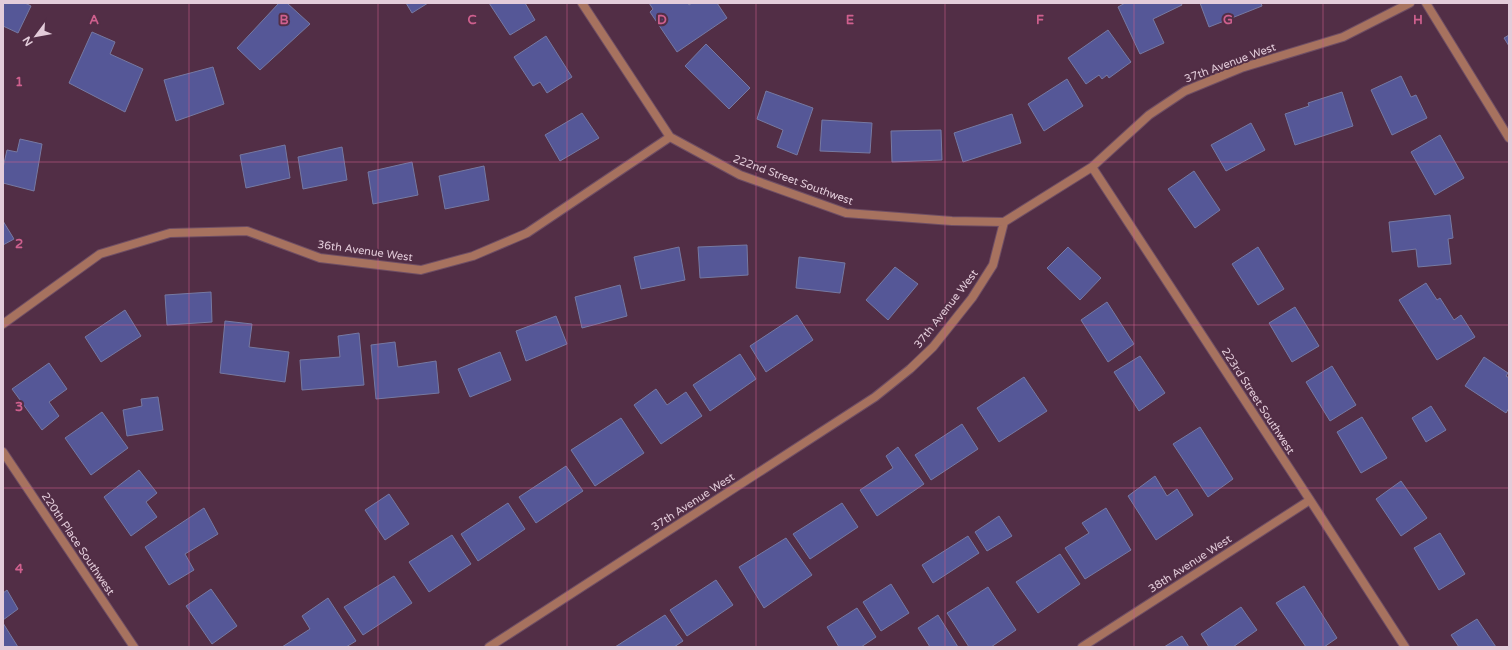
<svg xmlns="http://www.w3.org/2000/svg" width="1512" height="650" font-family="'Varela Round',sans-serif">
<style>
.building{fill:#555797;stroke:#7679a2}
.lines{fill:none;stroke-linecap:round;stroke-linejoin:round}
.minor-casing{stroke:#6f4e64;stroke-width:10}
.tertiary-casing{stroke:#6f4e64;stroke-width:10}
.minor{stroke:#a7725f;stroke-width:8}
.tertiary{stroke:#a7725f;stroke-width:8}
.grid{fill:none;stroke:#cf608e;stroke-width:1;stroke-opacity:0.55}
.labels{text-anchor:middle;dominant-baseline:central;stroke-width:4;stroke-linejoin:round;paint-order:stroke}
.street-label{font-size:11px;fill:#e3ccda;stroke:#522e46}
.grid-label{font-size:13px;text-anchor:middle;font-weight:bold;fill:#cf608e;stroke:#522e46;stroke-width:4;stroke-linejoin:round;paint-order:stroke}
</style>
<rect width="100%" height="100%" fill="#522e46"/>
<!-- building -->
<path class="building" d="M3,3H25L31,6L18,33L3,26Z
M279,3H287L310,24L260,70L237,48Z
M406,3H428L412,13Z
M489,3H525L535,20L510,35Z
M649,3H688L689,5L692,3H717L727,18L677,52L650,12L653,9Z
M1125,3H1181L1182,5L1153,19L1164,43L1140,54L1118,7Z
M1200,3H1261L1262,6L1209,27Z
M1108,30L1131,62L1109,78L1107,75L1102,79L1099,75L1086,84L1068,58Z
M92,32L115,42L110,54L143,69L125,112L69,83Z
M1509,35V46L1504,38Z
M546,36L572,77L547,93L540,82L533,86L514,57Z
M706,44L750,88L729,109L685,66Z
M213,67L224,104L176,121L164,80Z
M1401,76L1411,97L1416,95L1427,118L1392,135L1371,90Z
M1067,79L1083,106L1044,131L1028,104Z
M766,91L813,108L797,155L777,147L783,130L757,119Z
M1342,92L1353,126L1295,145L1285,114L1309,106L1308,103Z
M582,113L599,138L560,161L545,135Z
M1012,114L1021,143L963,162L954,133Z
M822,120L872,123L870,153L820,151Z
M1251,123L1265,150L1226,171L1211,145Z
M941,130L942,160L892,162L891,131Z
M1440,135L1464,178L1435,195L1411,152Z
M20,139L42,144L34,191L3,183V168L7,150L17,152Z
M285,145L290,178L246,188L240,155Z
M342,147L347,180L303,189L298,157Z
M412,162L418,195L373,204L368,172Z
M484,166L489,200L445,209L439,176Z
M1194,171L1220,210L1195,228L1168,189Z
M1450,215L1453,238L1448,239L1451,264L1418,267L1416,249L1392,252L1389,222Z
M3,221L14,239L3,245Z
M747,245L748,275L700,278L698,247Z
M679,247L685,280L641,289L634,257Z
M1068,247L1101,278L1080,300L1047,268Z
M1258,247L1284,289L1258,305L1232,264Z
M799,257L845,263L840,293L796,288Z
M895,267L918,284L888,320L866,300Z
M1426,283L1437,300L1440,298L1454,320L1461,315L1475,337L1437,360L1399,300Z
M620,285L627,316L582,328L575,297Z
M211,292L212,322L167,325L165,295Z
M1107,302L1134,344L1108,362L1081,320Z
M1295,307L1319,346L1292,362L1269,323Z
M125,310L141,336L101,362L85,337Z
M797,315L813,340L766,372L750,346Z
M556,316L567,344L526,361L516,331Z
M225,321L252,324L249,347L289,352L285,382L220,373Z
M359,333L364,385L302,390L300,360L340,357L338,336Z
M395,342L398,367L436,361L439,393L376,399L371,345Z
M500,352L511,380L470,397L458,369Z
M740,354L756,379L710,411L693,385Z
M1140,356L1165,393L1139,411L1114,372Z
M1484,357L1508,373L1506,376L1509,378V408L1506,413L1465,386Z
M49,363L67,389L49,402L59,416L42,430L12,389Z
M1332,366L1356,405L1330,421L1306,382Z
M1024,377L1047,411L999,442L977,408Z
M656,389L667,405L686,392L702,416L661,444L634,405Z
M158,397L163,430L127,436L123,410L142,406L141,399Z
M1431,406L1446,430L1426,442L1412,418Z
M102,412L128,448L91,475L65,438Z
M1362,417L1387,458L1361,473L1337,432Z
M621,418L644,453L595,486L571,450Z
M962,424L978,449L931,480L915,455Z
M1200,427L1233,479L1208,497L1173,444Z
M898,447L924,484L877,516L860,490L893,468L886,456Z
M566,466L583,491L536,523L519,497Z
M139,470L157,493L146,502L157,517L131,536L104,497Z
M1155,476L1167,496L1177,489L1193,515L1156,540L1128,496Z
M1401,481L1427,518L1401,536L1376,499Z
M389,494L409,524L385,540L365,510Z
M508,503L525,529L478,561L461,534Z
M842,503L858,527L810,559L793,534Z
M204,508L218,534L185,554L194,570L169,585L145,547Z
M1106,508L1131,550L1085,579L1065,548L1089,533L1082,523Z
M999,516L1012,536L987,551L975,532Z
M1440,533L1465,574L1439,590L1414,548Z
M452,535L471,564L429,592L409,562Z
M968,536L979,553L933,583L922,565Z
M786,538L812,575L764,608L739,567Z
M1060,554L1080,584L1038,613L1016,582Z
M394,576L412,603L363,635L344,607Z
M716,580L733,605L687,636L670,610Z
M891,584L909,613L881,631L863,602Z
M1304,586L1337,638L1324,647H1306L1276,603Z
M988,587L1016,630L991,647H969L947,613Z
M211,589L237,626L212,644L186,606Z
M7,590L18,609L3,620V593Z
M328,598L356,641L346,647H282L310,629L302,616Z
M1241,607L1257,630L1233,647H1209L1201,634Z
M857,608L876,637L861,647H839L827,627Z
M665,615L683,641L674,647H615Z
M938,615L958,647H930L918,628Z
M1477,619L1496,647H1459L1451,635Z
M3,623L18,647H3Z
M1182,636L1189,647H1164Z"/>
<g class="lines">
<defs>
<path id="minor" d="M582,3L670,137L740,175L846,213L952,221L1004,222
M1092,167L1310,500L1405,647
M3,324L100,254L170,233L247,231L320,258L421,270L473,256L527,233L670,137
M3,452L134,647
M489,647L875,397L910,369L933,347L972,298L993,265L1004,222L1092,167L1149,115L1185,91L1241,68L1343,37L1410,3
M1082,647L1310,500"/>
<path id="tertiary" d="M1426,3L1509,138"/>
</defs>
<!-- minor casing -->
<use href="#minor" class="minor-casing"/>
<!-- tertiary casing -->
<use href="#tertiary" class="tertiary-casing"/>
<!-- minor -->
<use href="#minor" class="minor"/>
<!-- tertiary -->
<use href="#tertiary" class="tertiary"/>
</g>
<!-- grid -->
<path class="grid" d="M189,3V647M378,3V647M567,3V647M756,3V647M945,3V647M1134,3V647M1323,3V647M3,162H1509M3,325H1509M3,488H1509"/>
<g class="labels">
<!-- street labels -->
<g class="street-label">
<text transform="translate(1230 63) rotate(-20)">37th Avenue West</text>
<text transform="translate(793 180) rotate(20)">222nd Street Southwest</text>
<text transform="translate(365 251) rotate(8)">36th Avenue West</text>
<text transform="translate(946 309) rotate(-52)">37th Avenue West</text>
<text transform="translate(1258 401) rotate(57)">223rd Street Southwest</text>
<text transform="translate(693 502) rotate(-33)">37th Avenue West</text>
<text transform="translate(78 544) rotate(56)">220th Place Southwest</text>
<text transform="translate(1190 564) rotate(-33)">38th Avenue West</text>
</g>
</g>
<g class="grid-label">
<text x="94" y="24">A</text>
<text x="284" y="24">B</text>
<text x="472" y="24">C</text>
<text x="662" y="24">D</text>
<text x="850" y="24">E</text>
<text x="1040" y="24">F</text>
<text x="1228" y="24">G</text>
<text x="1418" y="24">H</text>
<text x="19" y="86">1</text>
<text x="19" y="248">2</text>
<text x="19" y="411">3</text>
<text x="19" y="573">4</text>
</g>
<!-- border -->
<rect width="1512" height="650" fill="none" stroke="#e3ccda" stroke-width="8"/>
<!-- north arrow -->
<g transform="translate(36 36) rotate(238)" stroke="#522e46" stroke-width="3" paint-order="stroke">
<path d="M0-3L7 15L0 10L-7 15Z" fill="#e3ccda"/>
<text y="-6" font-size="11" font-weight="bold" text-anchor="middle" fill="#e3ccda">N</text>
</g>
</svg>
